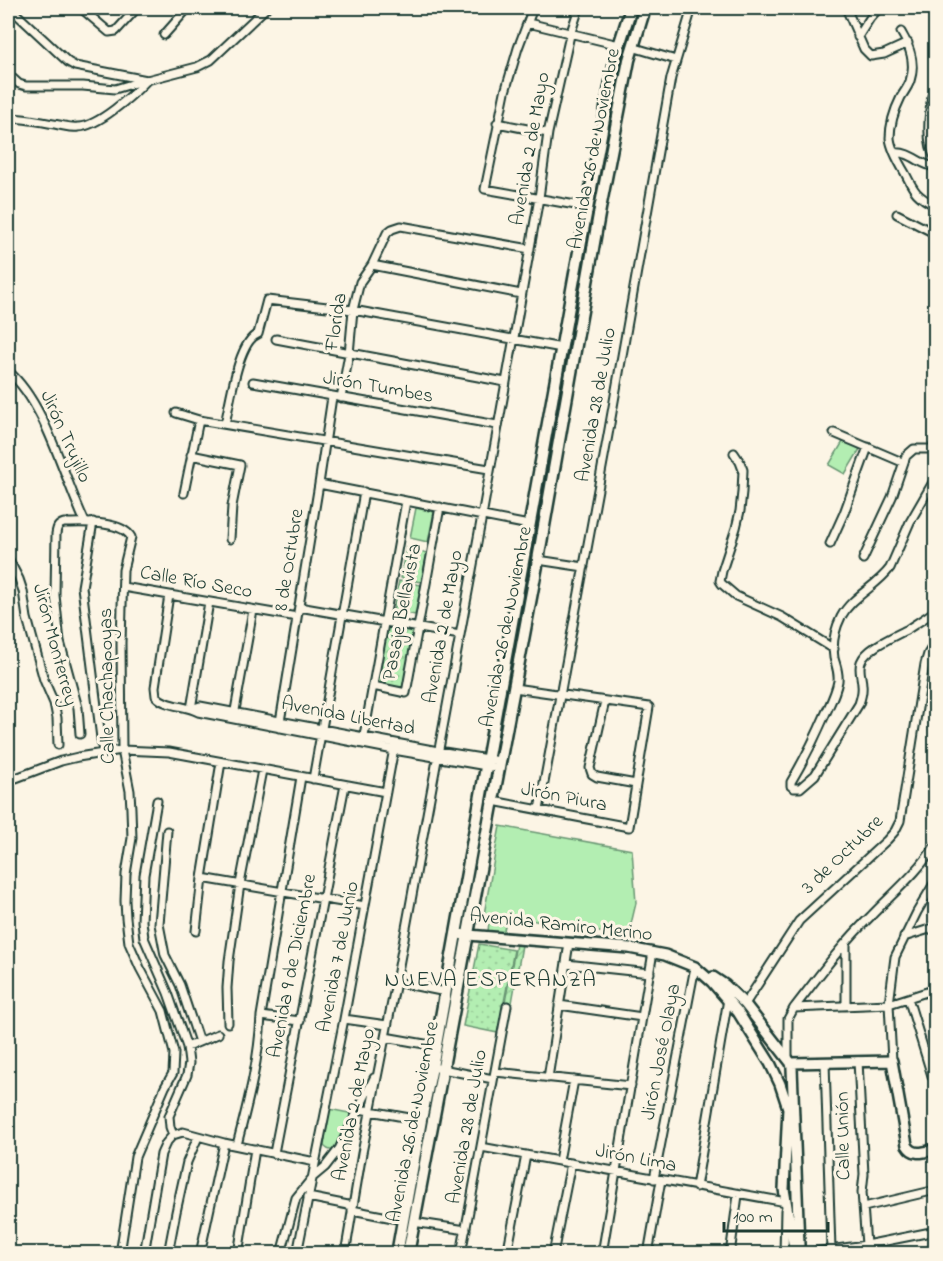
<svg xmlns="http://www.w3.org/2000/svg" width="943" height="1261" font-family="'Indie Flower',sans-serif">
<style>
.grass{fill:#b3eeb2;stroke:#699673;stroke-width:1.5}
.park{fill:url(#park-dots);stroke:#699673;stroke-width:1.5}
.garden{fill:url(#garden-furrows);stroke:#699673;stroke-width:1.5}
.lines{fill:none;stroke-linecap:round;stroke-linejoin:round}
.minor-casing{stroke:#1f3d34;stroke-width:11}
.tertiary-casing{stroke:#1f3d34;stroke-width:14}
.secondary-casing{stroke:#1f3d34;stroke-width:15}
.minor{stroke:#fcf5e5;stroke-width:7}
.tertiary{stroke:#fcf5e5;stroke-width:9}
.secondary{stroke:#fcf5e5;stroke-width:10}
.labels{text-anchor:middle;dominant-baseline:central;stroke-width:6;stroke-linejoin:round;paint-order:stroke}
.street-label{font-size:20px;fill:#1f3d34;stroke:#fcf5e5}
.quarter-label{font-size:22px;letter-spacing:1.5px;fill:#1f3d34;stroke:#fcf5e5}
</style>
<defs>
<pattern id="park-dots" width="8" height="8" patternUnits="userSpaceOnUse" patternTransform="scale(1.5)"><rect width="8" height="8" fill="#b3eeb2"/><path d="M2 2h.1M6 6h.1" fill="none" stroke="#9acd9a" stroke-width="1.8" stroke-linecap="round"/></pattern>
<pattern id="garden-furrows" width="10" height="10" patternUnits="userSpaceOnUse" patternTransform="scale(1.5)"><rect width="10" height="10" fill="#b3eeb2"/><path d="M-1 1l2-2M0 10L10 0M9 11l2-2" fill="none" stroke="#9acd9a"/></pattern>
</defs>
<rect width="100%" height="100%" fill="#fcf5e5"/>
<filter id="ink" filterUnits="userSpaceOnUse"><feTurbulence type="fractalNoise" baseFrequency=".0167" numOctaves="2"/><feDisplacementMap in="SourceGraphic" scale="12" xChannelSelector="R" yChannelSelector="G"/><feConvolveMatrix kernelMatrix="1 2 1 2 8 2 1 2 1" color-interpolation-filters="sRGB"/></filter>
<g filter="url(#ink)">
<!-- grass -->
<path class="grass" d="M635,8H639L623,61L585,264H582L619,61Z
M578,288H581L496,759H492Z
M844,440L860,449L845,474L829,465Z
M416,508L434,512L428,542L410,538Z
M407,548L427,553L421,582L401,578Z
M399,581L421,585L415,615L393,611Z
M489,773H492L464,926L461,925Z
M500,826L632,850L636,903L628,937L507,916L503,935L488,932L489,921L483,920Z
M329,1109L354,1114L337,1146C333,1152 329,1151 324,1146Z"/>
<!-- park -->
<path class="park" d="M387,623L414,628L403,691L377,685Z
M479,944L514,950L498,1033L463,1026Z"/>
<!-- garden -->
<path class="garden" d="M516,944L522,945L512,1003L505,1002Z"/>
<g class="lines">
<defs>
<path id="minor" d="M10,8L68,62L75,66L147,80L197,67L211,60L266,8
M81,8L109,32L116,31L137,8
M533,8L518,48L505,92L485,189L587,207
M846,8L864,49L871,56L884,54L908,43
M528,23L619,45
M901,32C910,47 916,63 910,81C908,87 904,92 901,97C895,109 890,124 890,138C891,149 899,163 905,173C914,191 916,196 936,206
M164,35L188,8
M858,37L870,18L879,8
M632,47L676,60
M8,74L19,84L26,86H83L115,89L145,80
M932,96C929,114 925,143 936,159
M8,118C25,118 42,122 59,125C65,126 72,128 78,127C98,127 134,94 147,80
M497,123L548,133
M895,153C911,151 921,166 936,167
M897,214L936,234
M372,265L521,294
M276,339L505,382
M8,371C46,404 63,476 85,522
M253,382L497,425
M341,398L349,354L353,310L360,282L372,265L387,233L392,229L401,226L530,249
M176,413L199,420L489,469
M225,424C230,403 238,341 258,334L267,300L353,310L562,348
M834,433L902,462
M734,453L740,462L743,470L742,492L740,511L736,528L722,571L720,581L722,584L736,596L782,617L834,649
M191,455L240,465L232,506L230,539
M936,477L910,522L890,568C876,587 852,596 841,617C835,629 832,644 834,658C836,666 839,672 838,681C836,693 830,704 825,715C815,738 804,760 791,782V786L794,788H800L815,775L859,704C861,698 863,692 862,685C862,677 858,670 861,662C866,648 895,636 908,629C917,623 927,617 936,610
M319,484L529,525
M184,493L199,420
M93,522L82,587L103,754
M830,544L844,513L868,447
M8,558L19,579L23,591L27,618L44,680L54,703L57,718L58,745
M863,559L892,497L906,456L914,449H936
M538,560L584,567
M123,587L297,617
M169,595L155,687L156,696C166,707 185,705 198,712L394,750L498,768
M299,607L460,635
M373,686L406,693L440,507
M605,701L590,768L592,774L597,777L636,784
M191,709L200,706L438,751L500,761
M191,709L209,602
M234,716L253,610
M279,728L319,484L332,397
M80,734L78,708L60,642L55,595L56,534C57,527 58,525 64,523C82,523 121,520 131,537L123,570L121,643L122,750L130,791L131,809L132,838L126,874L125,901L126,918L129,943L140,968L163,1011L174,1053L173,1073L165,1087L135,1157L120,1254
M363,741L406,501
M313,779L364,492
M8,781L61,761L78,757L122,750L169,752L386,792
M157,801L144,875L142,921L144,938L168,993L187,1047L189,1063L187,1075L169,1116L170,1127L173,1135
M493,801L629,827L649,707L514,688
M539,810L608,435L671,78L692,8
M167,831L159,924L165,955L180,985L199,1042
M202,878L365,906
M196,931L202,878L221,762
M904,937L936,927
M566,964L650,973
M396,982L446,992
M908,998L932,1076L936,1083
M745,1004L799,921L887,840L895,831L900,821L925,664L928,654L936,641
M559,1005L642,1017
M846,1006V943
M794,1008L889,1004L936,989
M261,1016L300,1021
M344,1019L387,1025
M228,1023L227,988L229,961L240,884L262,770
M385,1037L436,1046
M187,1047L218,1034
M925,1052L936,1048
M788,1058V1019L794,1008C818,977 842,944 871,916C893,893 919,872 936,844
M858,1061L864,1174L862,1192L866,1245
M892,1061L889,1004L895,957L917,912L936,880
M825,1062L831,1250
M432,1067L493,1079
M495,1072L631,1086
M548,1078L569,943
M359,1109L421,1120
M237,1145C248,1102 259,1061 261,1016L301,777
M481,1147L786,1202
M274,1153L345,785
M559,1161L574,1080
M654,1179L695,967
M696,1187L728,999
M308,1197L353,1206
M864,1207L936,1190
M352,1210L403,1220
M413,1222L466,1230
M144,1254L161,1154L166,1143L173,1135L183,1132L224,1143L315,1162
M168,1254L176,1212L187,1162L198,1137
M200,1254L224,1143
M238,1254L255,1149
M281,1254L296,1198L313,1177L325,1167L339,1149L374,1078
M297,1254L344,1019L395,743
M345,1254L362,1153L396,982L482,516L539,198L548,133L570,35L579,8
M461,1254L507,1006
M507,1254L526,1155
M553,1254L571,1163
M602,1254L653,952
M648,1254L661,1180
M730,1254L738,1195
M784,1254L785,1210
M799,1254L866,1245L936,1231
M914,1254L936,1249"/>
<path id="tertiary" d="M456,934L629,948L665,955L695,967L712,982L738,1012L770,1063L780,1084L788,1108L784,1189L795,1254
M713,977L725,985L745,1004L791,1063L792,1068L799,1245L795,1252
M791,1063L892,1061L907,1145C914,1157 924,1152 936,1149"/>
<path id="secondary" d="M397,1254L421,1120L432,1067L575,273L616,55L631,8
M408,1254L538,560L600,209L629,60L645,8"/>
</defs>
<!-- minor casing -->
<use href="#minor" class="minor-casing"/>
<!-- tertiary casing -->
<use href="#tertiary" class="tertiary-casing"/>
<!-- secondary casing -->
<use href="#secondary" class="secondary-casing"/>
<!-- minor -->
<use href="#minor" class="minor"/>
<!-- tertiary -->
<use href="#tertiary" class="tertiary"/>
<!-- secondary -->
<use href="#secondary" class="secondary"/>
</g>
</g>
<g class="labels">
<!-- street labels -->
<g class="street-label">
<text transform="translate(531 149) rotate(-80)">Avenida 2 de Mayo</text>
<text transform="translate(595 149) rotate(-79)">Avenida 26 de Noviembre</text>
<text transform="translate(337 322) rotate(-81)">Florida</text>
<text transform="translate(378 388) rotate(10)">Jirón Tumbes</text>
<text transform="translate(597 405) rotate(-80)">Avenida 28 de Julio</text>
<text transform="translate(65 437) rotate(66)">Jirón Trujillo</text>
<text transform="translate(290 560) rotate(-81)">8 de Octubre</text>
<text transform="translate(196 583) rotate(10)">Calle Río Seco</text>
<text transform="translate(403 612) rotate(-79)">Pasaje Bellavista</text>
<text transform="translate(444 627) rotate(-80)">Avenida 2 de Mayo</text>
<text transform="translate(507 627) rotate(-79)">Avenida 26 de Noviembre</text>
<text transform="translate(54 645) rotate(75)">Jirón Monterrey</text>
<text transform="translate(108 686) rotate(-91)">Calle Chachapoyas</text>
<text transform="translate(348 717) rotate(11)">Avenida Libertad</text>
<text transform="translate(564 798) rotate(11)">Jirón Piura</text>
<text transform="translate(843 855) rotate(-44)">3 de Octubre</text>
<text transform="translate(561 926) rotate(6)">Avenida Ramiro Merino</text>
<text transform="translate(339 957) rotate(-79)">Avenida 7 de Junio</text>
<text transform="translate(293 966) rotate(-79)">Avenida 9 de Diciembre</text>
<text transform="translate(662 1052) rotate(-79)">Jirón José Olaya</text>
<text transform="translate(355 1105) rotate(-79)">Avenida 2 de Mayo</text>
<text transform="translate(414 1122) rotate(-79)">Avenida 26 de Noviembre</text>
<text transform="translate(468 1127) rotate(-80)">Avenida 28 de Julio</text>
<text transform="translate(844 1136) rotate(-91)">Calle Unión</text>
<text transform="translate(636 1159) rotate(11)">Jirón Lima</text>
</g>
<!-- quarter labels -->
<g class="quarter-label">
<text x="491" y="981">NUEVA ESPERANZA</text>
</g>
</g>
<!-- margin -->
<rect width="943" height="1261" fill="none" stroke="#fcf5e5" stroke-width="30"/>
<rect x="15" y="15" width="913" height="1231" fill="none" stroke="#1f3d34" stroke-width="2" filter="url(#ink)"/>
<!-- scale -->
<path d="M724 1222v9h104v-9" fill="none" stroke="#1f3d34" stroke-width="3"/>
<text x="733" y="1222" font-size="18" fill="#1f3d34" stroke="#fcf5e5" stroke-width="4.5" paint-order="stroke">100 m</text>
</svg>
